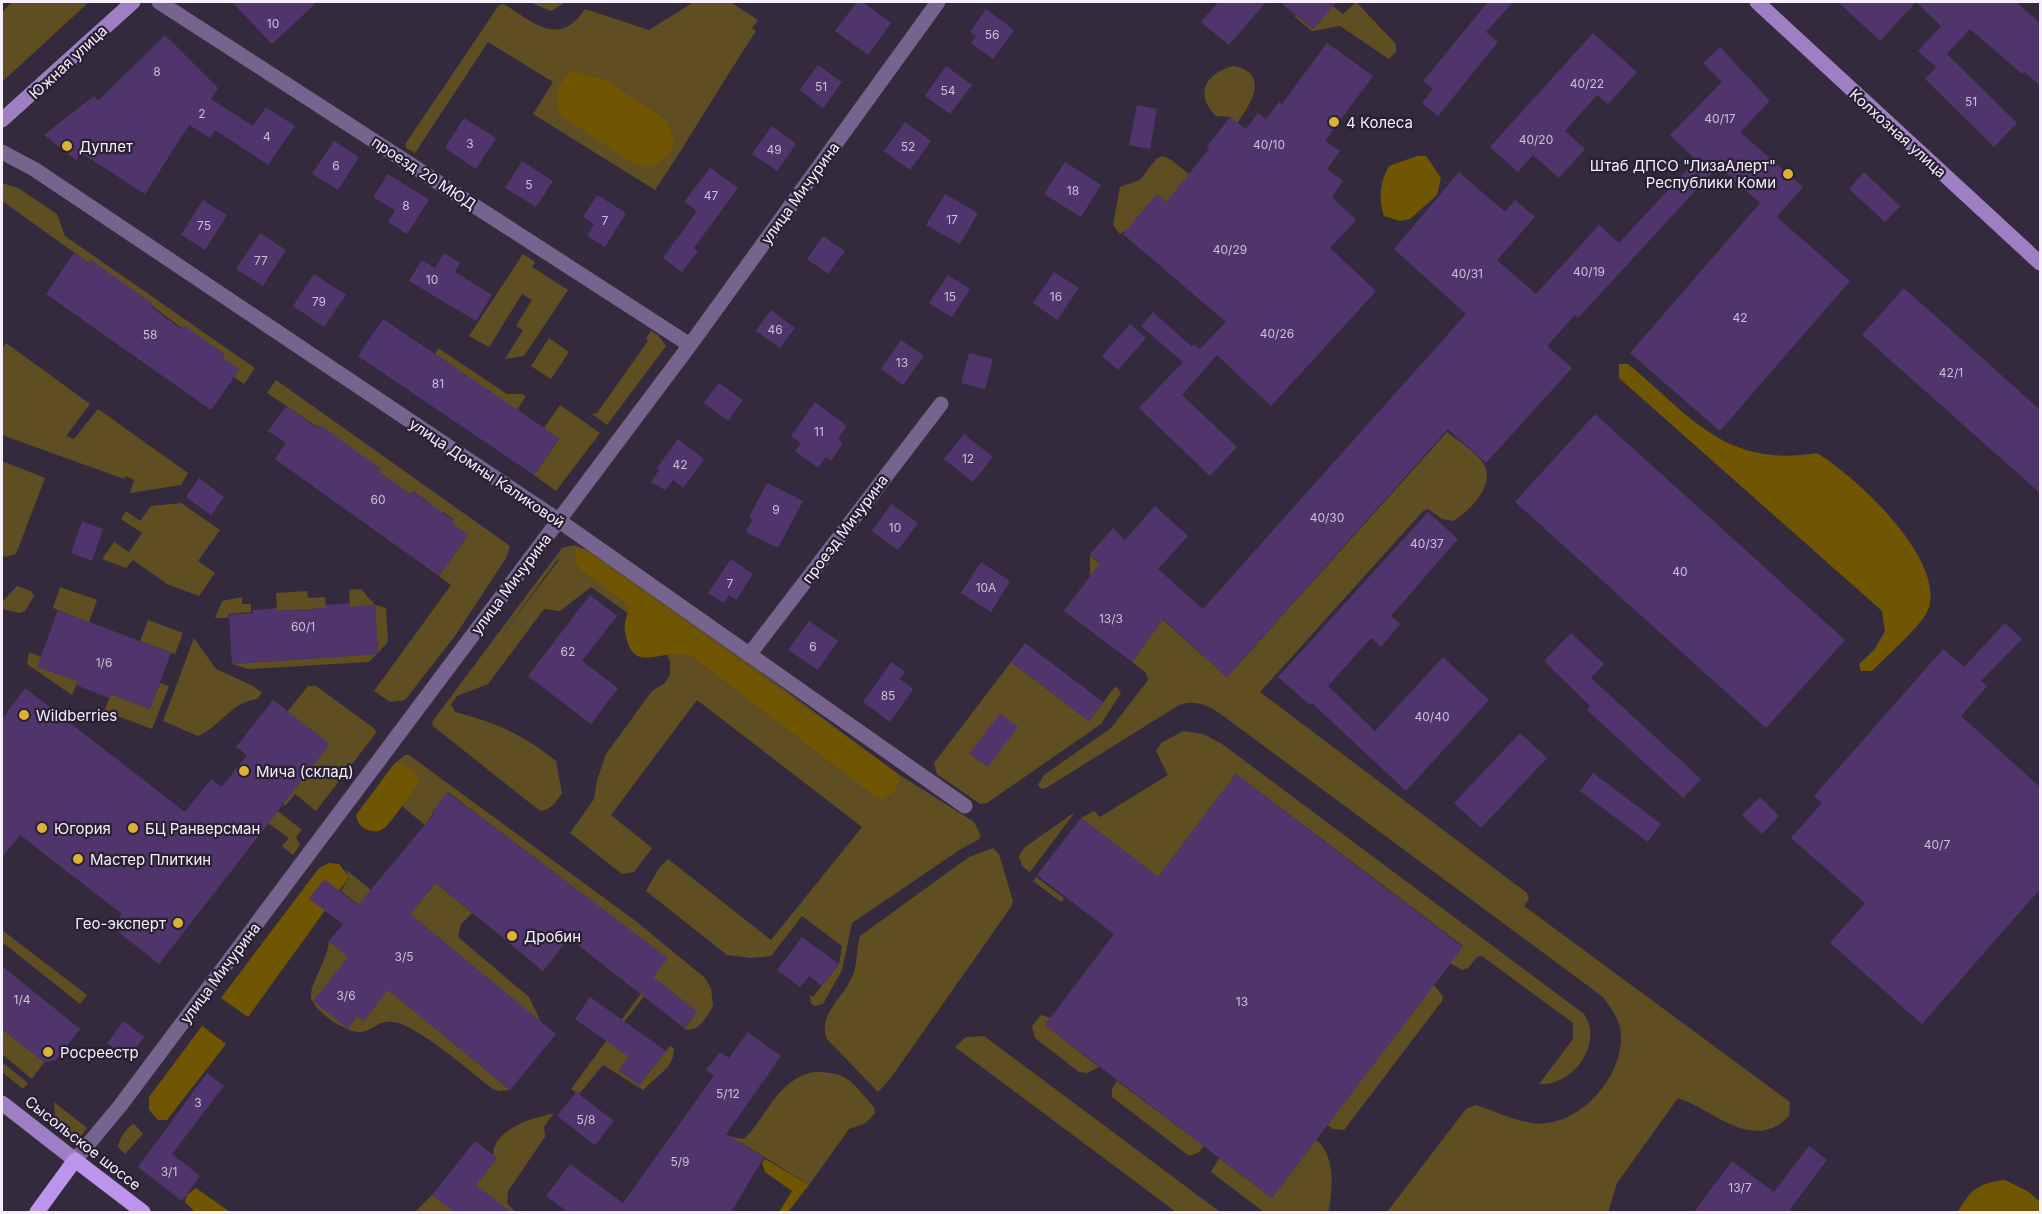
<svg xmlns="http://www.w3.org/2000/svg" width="2042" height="1214" font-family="Inter,sans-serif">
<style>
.green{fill:#5f4e22;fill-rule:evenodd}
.forest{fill:#705602}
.building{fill:#50356c}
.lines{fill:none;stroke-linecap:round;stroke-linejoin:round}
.street{stroke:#76638e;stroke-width:15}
.secondary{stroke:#9e7fc3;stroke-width:15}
.primary{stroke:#bd94ec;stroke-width:15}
.poi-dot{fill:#ddb133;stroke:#292133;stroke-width:2}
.labels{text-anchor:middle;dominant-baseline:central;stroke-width:4.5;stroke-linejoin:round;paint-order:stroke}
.number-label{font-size:12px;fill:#cbc0d7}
.street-label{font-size:15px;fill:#f4effb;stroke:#292133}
.poi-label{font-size:15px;fill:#f4effb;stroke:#292133;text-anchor:start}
</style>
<rect width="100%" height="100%" fill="#332b3d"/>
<!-- green -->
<path class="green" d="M12,2H89L2,82V12Z
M529,2H566L551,11Z
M694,2H730L758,20L752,28L756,31C721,84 690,138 655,190L533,114L553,82L488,42L415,153L406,148V143L499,5L504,4C534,23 559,48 585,9L649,30Z
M1296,2H1307L1296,15L1313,29L1333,6L1343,14L1356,2L1396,44V52L1389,59L1340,26L1312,31L1295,17Z
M1233,66C1270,73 1252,103 1237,123L1230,117L1216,116C1194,94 1205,74 1233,66Z
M1162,156L1170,159L1189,174L1176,198L1120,234L1113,225L1120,187L1140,180L1156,159Z
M2,183L18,188L57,214L65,236L255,368L244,384L234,377L239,370L222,357L224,354L214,347L211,350L91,260L89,263L2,201Z
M523,254L535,262L532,267L568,290L524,356L505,359L523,330L516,326L532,300L522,294L489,347L469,336Z
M651,331L658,335L666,346L607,425L592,414L597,413L648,341L646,338Z
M549,338L569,352L551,379L531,366Z
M6,343L90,404L66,436L74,439L98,409L188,473L181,485L130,493L134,480L126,476L124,479L2,435V349Z
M438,348L507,394H522L526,396L517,410L435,354Z
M276,380L510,546L506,558L455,636L405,700L390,702L374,691L451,585L439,576L468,535L451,523L453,519L443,512L440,515L430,508L432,505L413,491L410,494L379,472L381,469L267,393Z
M560,405L600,433L556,491L534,475L559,439L544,428Z
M1447,432C1458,441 1476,452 1483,463C1497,484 1470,511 1453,521L1442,519L1428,509L1423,511L1260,692L1527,893L1529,899L1524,906L1790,1102L1789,1116C1753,1153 1716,1111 1678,1098L1617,1183L1608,1212H1387L1466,1109L1476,1105C1498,1112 1524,1126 1547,1123C1587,1118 1623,1073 1621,1034C1621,1021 1610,1007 1603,997L1230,721C1214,709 1200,698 1179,705L1046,788L1041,789L1038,785L1044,775L1111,728L1148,680L1146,673L1132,662L1158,626L1090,575V555L1227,677Z
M2,461L45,478L16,554L6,557L2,555Z
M181,503L220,530L198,561L215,573L199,596L167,584L133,560L126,568L102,559L114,542L129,552L142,533L121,519L126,511L140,521L151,506Z
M574,545L587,550L722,643L898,774L974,822L981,836L978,840L961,849L852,923L842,970L823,1004L815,1006L811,1004L810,995L813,997L839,964L842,946L802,916L771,956L751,958L727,955L646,891L659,868L668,859L771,940L862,827L697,700L611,815L652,848L634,872L622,874L570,833L594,799L597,780L606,754L652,691L665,683L670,674V661L657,634L591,587L560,611L544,609L488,684L457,696L451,704L455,712C497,723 522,734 556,761L562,793C557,801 551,810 540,811L433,726L432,722L562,548ZM559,559V560L502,635L557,560Z
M17,586L31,591L34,596L25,611L19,613L2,609V602Z
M60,587L97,600L89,622L53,608Z
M361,589L375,605L386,608L388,642L369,662L249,669L232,664L378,654L375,605L350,607L349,590Z
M307,591L308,598L325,597L326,608L277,611L276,593Z
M242,597V604H251V612L228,614V618H215L222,601Z
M148,620L183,633L175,654L140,641Z
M194,638L216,669L253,686L262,693L257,699C230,703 222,725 198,736L163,721Z
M29,652L41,657L38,667L78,681L72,695L27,664Z
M1011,662L1089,721L1114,688L1117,687L1121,693L1101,724L987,803L980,804L937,774L934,763Z
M160,683L169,686L152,729L104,711L111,694L150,709Z
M308,686H316L375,729L376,733L316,811L295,794L285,806L283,804L288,711Z
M1183,731L1203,734L1222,744L1584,1014C1604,1043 1573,1087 1539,1084L1573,1039V1023L1482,956L1477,957L1468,968L1462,970L1450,963L1463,946L1236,774L1158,877L1081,818L1094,811L1100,817L1168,775L1156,751L1161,743Z
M405,755H409L637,922L705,978L711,988L713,1006C706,1017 699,1033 684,1029L697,1012L657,980L613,1036L633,1052L619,1070L639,1085L670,1046L674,1048L673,1057L668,1067L643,1090L603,1065L579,1094L571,1089L667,958L448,792L425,825L402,806L420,783L394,764Z
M278,811L302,830L296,837L300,845L293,855L282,846L289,838L268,823Z
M1075,812L1030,872L1022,866L1019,856L1025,847Z
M993,848L999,854L1013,901L1011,907L890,1079L878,1092L827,1039C817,1015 844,997 852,977C858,964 856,949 860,936L969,857Z
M345,869L371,890L359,905L341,891L349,877Z
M1036,877L1064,898L1061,902L1033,881Z
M436,883L472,913L461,924L458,937L529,997L541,1022L410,914Z
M2,930L87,995L80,1004L2,942Z
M329,941L510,1090L500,1091L493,1089C472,1073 417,1025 394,1022C380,1019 372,1031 361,1032C348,1034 313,1011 311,997C310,984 327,961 329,941Z
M1434,985L1443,996L1442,1001L1344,1130L1333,1129L1327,1125Z
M1041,1015L1050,1018L1045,1025L1099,1067L1087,1073L1079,1072L1035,1038L1032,1026Z
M2,1029L44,1062L32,1079L2,1054Z
M984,1036L1220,1212H1176L955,1047L966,1037Z
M2,1062L28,1083L23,1089L2,1072Z
M814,1072C850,1072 851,1082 874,1107L875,1113L866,1123L849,1129L809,1185L742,1143L726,1136L744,1139C768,1115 778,1079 814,1072Z
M1117,1081L1204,1146L1198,1153L1189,1156L1112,1097V1089Z
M54,1102L87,1128L75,1144L56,1130Z
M554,1113L544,1127L545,1137L508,1191L507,1203L515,1212H415L432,1195L455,1212L496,1159L493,1155C494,1128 533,1118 554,1113Z
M134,1124L143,1134L125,1154L118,1147C119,1139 126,1127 134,1124Z
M1316,1140C1335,1154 1333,1188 1329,1209L1325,1212H1264L1211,1172L1219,1158L1272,1198Z"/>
<!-- forest -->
<path class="forest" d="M573,71L605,80L667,121L674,140L672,151L657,164L648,167L628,160L560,115C554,98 557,81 573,71Z
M1417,156H1426L1441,178L1437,195L1410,219L1400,221L1384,216C1378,198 1380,182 1389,166Z
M1619,364H1628C1692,417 1725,468 1817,453C1855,476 1947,560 1928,610C1923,624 1884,659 1872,671H1861L1859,664L1874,650L1885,631L1882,611L1619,378Z
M576,549L585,550L898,774L900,781L895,791L882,799L873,795L692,656C687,655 679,653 673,654C647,657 631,667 625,631C623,621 630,613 628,604L580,569L575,561Z
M399,763L414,771L420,783L386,827L379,831C368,832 358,828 356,815L394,764Z
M329,863L339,864L349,877L248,1017L221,998L319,868Z
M202,1026L226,1044L167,1120H158L149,1110V1097Z
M765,1159L809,1185L788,1212H779L792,1191L765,1172L762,1163Z
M2005,1180L2029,1192L2040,1202V1212H1958C1970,1190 1978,1183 2005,1180Z
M196,1188L230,1212H195L185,1202L187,1195Z"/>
<!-- building -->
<path class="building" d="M232,2H317L272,44Z
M857,2H863L891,23L868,55L835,31Z
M1218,2H1266L1229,45L1201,22Z
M1280,2H1337L1313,29Z
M1488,2H1513L1486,32L1498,42L1438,116L1422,103L1433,89L1423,81Z
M1838,2H2016L2040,23V85L2024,72L2022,74L1970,29L1947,54L2017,123L1994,147L1925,79L1936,67L1918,51L1941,26L1916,2L1880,41Z
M986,9L1014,30L993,59L971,43L976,36L970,32Z
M1593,33L1637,72L1608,104L1597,95L1565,131L1585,149L1559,178L1533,155L1518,172L1490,147Z
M165,35L218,88L211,99L253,126L266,107L295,126L268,165L215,130L210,138L189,125L145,194L81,153L76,160L44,135L94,96L98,101Z
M1327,43L1373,76L1325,141L1340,151L1327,169L1343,181L1332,197L1356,220L1330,248L1376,291L1271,406L1217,355L1182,395L1237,447L1210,476L1139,408L1183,362L1141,326L1153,312L1192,347L1194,344L1200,349L1226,322L1123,234L1157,194L1166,202L1209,149L1207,147L1230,117L1246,129L1258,113L1266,119L1279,102L1282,104Z
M1720,47L1770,101L1740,132L1803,187L1777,217L1850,281L1720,431L1630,353L1760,203L1718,166L1578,318L1575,315L1547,346L1572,368L1486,463L1448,429L1227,677L1163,619L1132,662L1064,611L1100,563L1090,554L1113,528L1125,540L1155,506L1188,536L1158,569L1203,609L1466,314L1394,249L1459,172L1505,212L1515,200L1535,217L1497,260L1536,294L1599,225L1619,243L1696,160L1670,135L1722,82L1703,63Z
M818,65L842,82L823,108L800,90Z
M946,66L972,85L950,114L925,96Z
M1137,105L1157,109L1150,149L1129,145Z
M464,118L496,138L476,169L445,148Z
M905,122L931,141L910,170L884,151Z
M772,126L796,144L777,171L752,154Z
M334,141L359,157L338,190L312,174Z
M522,161L553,181L536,207L505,188Z
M1065,162L1101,185L1081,217L1044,194Z
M710,168L738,188L694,248L698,251L682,272L663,258L697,211L684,202Z
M1864,172L1900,206L1885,222L1849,189Z
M388,174L429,200L407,234L388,222L395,210L373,197Z
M945,194L978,213L960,244L926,225Z
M597,195L626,213L605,247L587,236L594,224L583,217Z
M203,200L227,215L205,250L181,235Z
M260,233L286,250L263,286L236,269Z
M823,236L845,251L828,274L807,259Z
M74,253L89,263L91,260L153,304L151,307L181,329L184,325L224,354L222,357L239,370L211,410L46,294Z
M444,253L460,263L455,272L492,295L476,321L409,281L422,260L435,268Z
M1054,272L1079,288L1057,320L1033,303Z
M314,274L346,295L324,327L293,306Z
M948,275L970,289L952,317L929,303Z
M1904,288L2040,410V493L1862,335Z
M771,310L795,328L780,348L756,331Z
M383,319L559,438L534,475L358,356Z
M1130,324L1146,338L1118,370L1102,356Z
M901,340L924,356L903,385L881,369Z
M969,353L993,359L985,389L961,383Z
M719,383L743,400L728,421L704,403Z
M815,402L847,426L838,439L843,443L831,461L826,457L818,468L795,451L801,443L791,436Z
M286,406L318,428L320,425L381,469L379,472L410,494L412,491L453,520L451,523L468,535L439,576L275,459L286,443L268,431Z
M1595,414L1845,640L1766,728L1515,502Z
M964,434L993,457L973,482L944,459Z
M678,439L704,459L683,488L673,480L665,490L651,482L659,470L657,468Z
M199,478L224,497L211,515L186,497Z
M767,483L803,501L778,548L746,532L753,519L749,517Z
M891,504L918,523L898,550L872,531Z
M1428,512L1458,539L1391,616L1400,624L1381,647L1371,638L1328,686L1375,731L1443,657L1489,700L1406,791L1312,703L1310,705L1278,677Z
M82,521L103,529L92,561L71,553Z
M731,559L753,574L736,600L729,595L724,603L708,593Z
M981,562L1010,581L991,612L961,593Z
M590,595L617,616L582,661L618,688L591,724L528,676Z
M350,603V607L375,605L378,654L232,664L229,615L253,613V610L277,608V611L326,608V605Z
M58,610L171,653L150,709L111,694L109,698L76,685L78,681L37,667Z
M809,621L838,641L818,670L788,650Z
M2005,623L2022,639L1981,681L1987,686L1961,716L2040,787V889L1922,1024L1830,943L1865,903L1791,838L1822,803L1814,796L1943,649L1964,667Z
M1571,633L1604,664L1591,678L1701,779L1683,798L1587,710L1590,706L1544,661Z
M1025,643L1103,702L1089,721L1011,662Z
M891,662L905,672L900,679L913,689L890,722L863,702Z
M25,688L185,812L211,779L222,787L247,755L236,747L273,700L330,744L159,964L112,927L122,914L20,835L2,857V719Z
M1000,713L1018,727L988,767L969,754Z
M1520,733L1547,758L1481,828L1454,803Z
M1593,773L1661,824L1648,842L1580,791Z
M1236,774L1463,947L1272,1198L1045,1025L1114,934L1037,875L1081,818L1158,877Z
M447,792L668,958L653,977L697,1012L684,1028L569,938L543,971L436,883L410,914L556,1034L510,1090L388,990L364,1021L357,1016L348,1029L313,1001L348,957L329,941L343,924L309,899L324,879L358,905L434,814L432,812Z
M1760,797L1779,816L1762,834L1742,815Z
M802,937L839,964L822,986L809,976L800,987L777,970Z
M2,966L80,1029L55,1061L44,1062L2,1029Z
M590,997L666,1051L639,1085L619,1070L629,1057L575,1019Z
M124,1021L144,1037L128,1059L107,1043Z
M748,1032L781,1056L726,1134L764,1157L731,1212H568L546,1196L570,1164L623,1203L714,1076L706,1070L720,1052L729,1058Z
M207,1073L224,1086L172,1154L200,1176L182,1201L138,1167Z
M576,1092L614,1121L595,1145L557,1116Z
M475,1141L497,1158L476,1185L511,1212H454L432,1195Z
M1809,1146L1827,1160L1788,1212H1694L1732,1161L1774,1192Z"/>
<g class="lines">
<!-- street -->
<path class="street" d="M159,2L690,345
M2,152L34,169L558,520L965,806
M749,655L941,404
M75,1160L120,1106L690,345L938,2"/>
<!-- secondary -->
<path class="secondary" d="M1757,2L2040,263
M2,120L133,2
M2,1103L75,1160"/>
<!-- primary -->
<path class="primary" d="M37,1212L75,1160L143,1212"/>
</g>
<!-- markers -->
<g class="poi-dot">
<circle cx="1334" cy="122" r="6"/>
<circle cx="67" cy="146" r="6"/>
<circle cx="1788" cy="174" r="6"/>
<circle cx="24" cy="715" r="6"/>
<circle cx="244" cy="771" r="6"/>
<circle cx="42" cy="828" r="6"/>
<circle cx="133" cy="828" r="6"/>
<circle cx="78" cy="859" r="6"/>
<circle cx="178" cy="923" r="6"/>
<circle cx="512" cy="936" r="6"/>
<circle cx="48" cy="1052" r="6"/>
</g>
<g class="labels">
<!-- number labels -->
<g class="number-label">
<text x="273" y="23">10</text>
<text x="992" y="34">56</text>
<text x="157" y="71">8</text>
<text x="1587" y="83">40/22</text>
<text x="821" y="86">51</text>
<text x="948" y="90">54</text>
<text x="1971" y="101">51</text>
<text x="202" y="113">2</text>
<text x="1720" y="118">40/17</text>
<text x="267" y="136">4</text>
<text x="1536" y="139">40/20</text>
<text x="470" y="143">3</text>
<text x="1269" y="144">40/10</text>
<text x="908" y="146">52</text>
<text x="774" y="149">49</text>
<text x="336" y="165">6</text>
<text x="529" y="184">5</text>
<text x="1073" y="190">18</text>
<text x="711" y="195">47</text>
<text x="406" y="205">8</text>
<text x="952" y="219">17</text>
<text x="605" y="220">7</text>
<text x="204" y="225">75</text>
<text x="1230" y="249">40/29</text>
<text x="261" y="260">77</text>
<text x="1589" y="271">40/19</text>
<text x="1467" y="273">40/31</text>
<text x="432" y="279">10</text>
<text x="950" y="296">15</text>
<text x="1056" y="296">16</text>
<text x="319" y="301">79</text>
<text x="1740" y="317">42</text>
<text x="775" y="329">46</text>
<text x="1277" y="333">40/26</text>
<text x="150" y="334">58</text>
<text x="902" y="362">13</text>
<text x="1951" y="372">42/1</text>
<text x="438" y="383">81</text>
<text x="819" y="431">11</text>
<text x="968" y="458">12</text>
<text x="680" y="464">42</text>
<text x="378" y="499">60</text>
<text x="776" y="509">9</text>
<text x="1327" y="517">40/30</text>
<text x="895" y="527">10</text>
<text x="1427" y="543">40/37</text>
<text x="1680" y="571">40</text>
<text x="730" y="583">7</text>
<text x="986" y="587">10А</text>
<text x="1111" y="618">13/3</text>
<text x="303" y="626">60/1</text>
<text x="813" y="646">6</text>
<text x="568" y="651">62</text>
<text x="104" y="662">1/6</text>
<text x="888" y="695">85</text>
<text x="1432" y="716">40/40</text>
<text x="1937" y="844">40/7</text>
<text x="404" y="956">3/5</text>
<text x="346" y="995">3/6</text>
<text x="22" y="999">1/4</text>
<text x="1242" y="1001">13</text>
<text x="728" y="1093">5/12</text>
<text x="198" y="1102">3</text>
<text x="586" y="1119">5/8</text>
<text x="680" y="1161">5/9</text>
<text x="169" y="1171">3/1</text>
<text x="1740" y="1187">13/7</text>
</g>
<!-- street labels -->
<g class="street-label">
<text transform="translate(68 62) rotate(-43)">Южная улица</text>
<text transform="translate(1898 133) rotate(42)">Колхозная улица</text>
<text transform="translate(424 173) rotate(33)">проезд 20 МЮД</text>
<text transform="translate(800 193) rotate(-54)">улица Мичурина</text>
<text transform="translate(487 473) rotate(34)">улица Домны Каликовой</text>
<text transform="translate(845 529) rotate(-53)">проезд Мичурина</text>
<text transform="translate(511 584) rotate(-53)">улица Мичурина</text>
<text transform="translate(220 973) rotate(-53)">улица Мичурина</text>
<text transform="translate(83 1143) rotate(38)">Сысольское шоссе</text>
</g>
<!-- poi labels -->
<g class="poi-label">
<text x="1346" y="122">4 Колеса</text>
<text x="79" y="146">Дуплет</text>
<text x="1776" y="165" text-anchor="end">Штаб ДПСО "ЛизаАлерт"<tspan x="1776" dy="17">Республики Коми</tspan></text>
<text x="36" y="715">Wildberries</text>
<text x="256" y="771">Мича (склад)</text>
<text x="54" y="828">Югория</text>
<text x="145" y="828">БЦ Ранверсман</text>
<text x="90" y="859">Мастер Плиткин</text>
<text x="166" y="923" text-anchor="end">Гео-эксперт</text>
<text x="524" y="936">Дробин</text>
<text x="60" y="1052">Росреестр</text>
</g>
</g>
<!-- border -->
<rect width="2042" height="1214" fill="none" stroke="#f4effb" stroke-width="6"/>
</svg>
